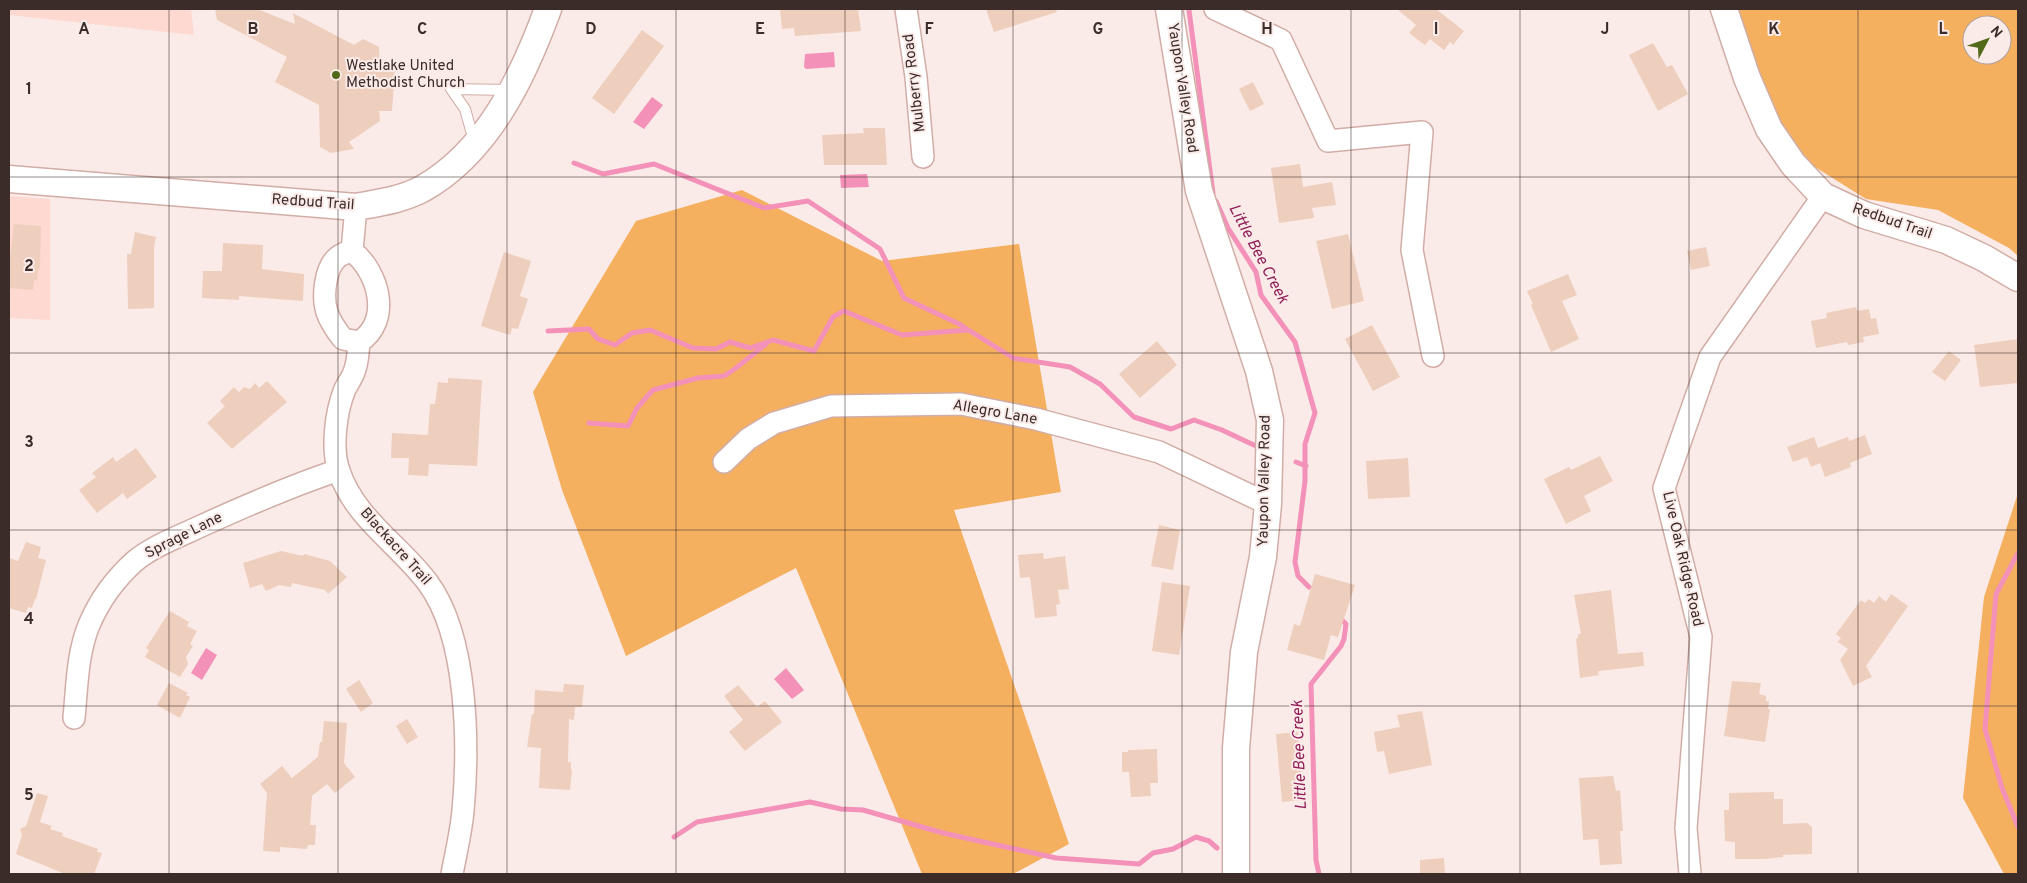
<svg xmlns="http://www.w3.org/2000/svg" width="2027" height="883" font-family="Overpass,sans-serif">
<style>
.built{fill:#fed9d1}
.forest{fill:#f5b05f;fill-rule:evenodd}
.water{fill:#f391b9}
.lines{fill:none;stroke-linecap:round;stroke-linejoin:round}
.stream{stroke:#f391b9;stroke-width:5}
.building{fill:#eecebc}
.service-casing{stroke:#d1ada6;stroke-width:12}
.minor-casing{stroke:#d1ada6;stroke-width:24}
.tertiary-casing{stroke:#d1ada6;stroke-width:29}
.service{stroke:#fff;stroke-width:10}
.minor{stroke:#fff;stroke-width:21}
.tertiary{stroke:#fff;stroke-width:26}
.grid{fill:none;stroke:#3b2c29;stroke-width:1;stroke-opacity:0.55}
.poi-dot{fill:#516918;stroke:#fbebe8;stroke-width:2}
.labels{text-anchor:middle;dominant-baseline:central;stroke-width:4;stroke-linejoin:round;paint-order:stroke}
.poi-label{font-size:15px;fill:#3b2c29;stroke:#fbebe8;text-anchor:start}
.street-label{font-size:15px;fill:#3b2c29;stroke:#fbebe8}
.water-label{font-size:16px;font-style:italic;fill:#901f59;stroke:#fbebe8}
.grid-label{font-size:16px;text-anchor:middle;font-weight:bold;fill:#3b2c29;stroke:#fbebe8;stroke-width:4;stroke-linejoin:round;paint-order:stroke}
</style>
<rect width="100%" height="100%" fill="#fbebe8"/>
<!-- built -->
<path class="built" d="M9,9H191L194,35L9,15Z
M9,196L50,199V320L9,318Z"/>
<!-- forest -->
<path class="forest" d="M1733,9H2018V256L2009,248L1938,210L1866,199L1807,162L1774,118ZM1972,25H2002V55H1972Z
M742,190L882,261L1019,244L1061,492L954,510L1069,844L1013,874H922L796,568L626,656L562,490L533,392L636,221Z
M2018,493V874H2004L1963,798L1984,597Z"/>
<!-- water -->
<path class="water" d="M834,52L835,67L806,69L804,67L805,54Z
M652,97L663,105L644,129L633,122Z
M867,174L869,187L841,188L840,175Z
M206,648L217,655L202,680L191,673Z
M786,668L804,690L792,699L774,679Z"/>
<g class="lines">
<!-- stream -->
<path class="stream" d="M1189,10L1213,193
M574,163L603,174L654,164L764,208L808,201L880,249L904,298L959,324L1013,358L1070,367L1100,384L1134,417L1171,429L1194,420L1222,430L1256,446
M1216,201L1228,228L1256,272L1261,295L1295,342L1315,413L1305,444V481L1295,562L1298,576L1309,587
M548,331L589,329L598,339L615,345L632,333L650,330L693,348L716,349L730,342L750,348L773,340L814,351L833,317L844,311L902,335L968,330
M589,423L628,426L637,408L653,390L698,378L724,376L736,368L766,344
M1296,462L1306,466
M2018,553L1996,594L1985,729L2002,788L2018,827
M674,837L697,822L810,802L841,809L863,810L943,833L1056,858L1139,864L1153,853L1173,849L1196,837L1209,841L1217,848
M1319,874L1316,860L1311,684L1341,646L1344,639L1346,624L1340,618"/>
</g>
<!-- building -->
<path class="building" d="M215,9H257L295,24L293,13L354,45L363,39L379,47L380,68H395L392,111H379L380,121L349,142L354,149L331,153L320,147L319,105L275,82L287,57L217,20Z
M780,9H858L861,31L795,36L794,28L782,29Z
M986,9H1056L1057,12L994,32Z
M1397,9H1436L1464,31L1453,45L1450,42L1444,50L1430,39L1425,45L1409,33L1416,25Z
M642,30L664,46L614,114L592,98Z
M1653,43L1667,67L1672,65L1688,94L1658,111L1629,55Z
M1253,82L1264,104L1250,111L1239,89Z
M863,128H885L887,165H824L822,135L864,133Z
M1300,164L1303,187L1332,182L1336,205L1312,208L1314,218L1279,223L1271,168Z
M14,224L41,226L40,269H38L37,280H34L33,290L9,288V266Z
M135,232L156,237L154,247V308L128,309L127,254H131Z
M1348,234L1364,301L1332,309L1316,241Z
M223,243L263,245L262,269L304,274L303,301L239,296V300L202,298L203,271H222Z
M1706,247L1710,266L1691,270L1687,251Z
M504,252L531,261L520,296L528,299L518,329L512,328L510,335L481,326Z
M1568,274L1577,295L1562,301L1579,339L1551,352L1531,305L1533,304L1527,291Z
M1856,307L1857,311L1869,309L1871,319L1876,318L1879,334L1863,337L1864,342L1848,345L1847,342L1816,348L1811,321L1827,318L1826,313Z
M1372,325L1400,377L1373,391L1345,339Z
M2018,339V383L1980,387L1974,345Z
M1157,341L1177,365L1140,398L1119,374Z
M1949,351L1961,360L1945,381L1932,372Z
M448,378L482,380L477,466L429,464L428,476L408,475L409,458H391L392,433L428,435L430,404H435L438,382L448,383Z
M267,381L287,402L232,449L207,423L225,406L220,401L234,387L239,392L244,387L250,389L255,383L259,388Z
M1865,435L1872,454L1850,463L1851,467L1825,477L1820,463L1811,467L1807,457L1793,462L1787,447L1814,437L1818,448L1848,437L1849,441Z
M136,448L157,477L127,499L123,493L97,513L79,490L96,477L92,473L113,457L116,462Z
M1600,456L1613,481L1584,496L1591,511L1566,524L1544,479L1569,467L1571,470Z
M1408,458L1410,497L1368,499L1366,461Z
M1159,525L1180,530L1173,570L1151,566Z
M26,542L41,547L38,558L46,560L36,599H35L32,608L28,607L26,613L9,608V558L18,561Z
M281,551L303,556L304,554L330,561L347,577L328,594L325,590L292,583L291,587L279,585L266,591L262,584L250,588L243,563Z
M1043,553L1044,559L1065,556L1069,589L1058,590L1060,604L1056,605L1057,616L1035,618L1030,577L1020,578L1018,555Z
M1315,574L1355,585L1338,637L1331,635L1324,660L1287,650L1294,624L1300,626Z
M1162,582L1190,586L1179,655L1152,651Z
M1611,590L1618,654L1643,652L1644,666L1598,671L1599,675L1580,678L1576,639L1578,638V634H1581L1574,595Z
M1891,594L1908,606L1866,666L1872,677L1853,686L1840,660L1848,649L1838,642L1841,638L1836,634L1861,600L1865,603L1869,599L1874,603L1879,596L1886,602Z
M170,611L189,622L187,626L197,631L190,644L193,646L186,657L188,664L180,677L145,657L149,650L146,648Z
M359,680L373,703L361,712L346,689Z
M1732,681L1761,683L1759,694L1766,696V701H1769L1768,709H1770L1765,742L1724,736Z
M169,683L188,693L186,695L190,697L180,718L157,705Z
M564,684L584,685L582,707H575L574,720L569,719L568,762H571V770H572L570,790L539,788L541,748L527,747L532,714H534L535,690L563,692Z
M738,685L757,707L765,701L782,722L745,751L729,732L743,720L724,696Z
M1422,711L1432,765L1389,774L1384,751L1377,752L1374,732L1400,727L1397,715Z
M407,719L418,737L407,744L396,726Z
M324,721L347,723L344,763L355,777L335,793L327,784L312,796L310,825H316L315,845H308L307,849L280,847V852L263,851L267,793L260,784L282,766L292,778L318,757L320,742H322Z
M1298,732L1303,800L1282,802L1276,734Z
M1157,749L1158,783H1150L1151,796L1131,797L1129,772H1122V752H1128V750Z
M1613,776L1616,791L1620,790L1623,831H1620L1622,864L1600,865L1598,839L1583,840L1579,778Z
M1774,792V799H1783V824L1807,823L1812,827V854L1783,855V857L1765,859H1735V842L1725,841L1724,810H1729V793Z
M37,793L48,796L40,822L52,826L50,829L63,833L62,836L98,849L97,852L102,853L94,874H65L16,854L22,835L20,829L26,826Z
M1444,858L1445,874H1420V860Z"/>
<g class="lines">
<defs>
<path id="service" d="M451,89L510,90
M451,89L465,109L474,141"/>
<path id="minor" d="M906,9L916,77L923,157
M1215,9L1281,40L1328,141L1422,132L1412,250L1433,356
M352,251C379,272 392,321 359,342L343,339C336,330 330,322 327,312C322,297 325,267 338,257C342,254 348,252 352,251Z
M352,251L356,207
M359,342C358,352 358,363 354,372C352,378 348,383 345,389C336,411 331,448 339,471C355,519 399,544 428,583C468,637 469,745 463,811C461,832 456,853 452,874
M724,462L748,439L774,423L831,406L961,404L1036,419L1159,452L1268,504
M74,718C77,688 77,654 89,625C99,601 116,578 135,561C153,546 178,537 199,527C245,506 290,486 339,470
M1690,874L1686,828L1701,637L1664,488L1710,357L1823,196"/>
<path id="tertiary" d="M1169,9L1199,191L1259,371L1270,420L1268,504L1263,557L1244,652L1236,748V874
M1724,9L1747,78L1769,129L1793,164L1823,196L1864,215L1946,240L1984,258L2018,278
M9,179L356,207C378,203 401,200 422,189C488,152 523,77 548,9"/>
</defs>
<!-- service casing -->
<use href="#service" class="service-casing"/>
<!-- minor casing -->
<use href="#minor" class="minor-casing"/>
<!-- tertiary casing -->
<use href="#tertiary" class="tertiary-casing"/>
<!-- service -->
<use href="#service" class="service"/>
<!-- minor -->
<use href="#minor" class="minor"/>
<!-- tertiary -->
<use href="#tertiary" class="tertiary"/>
</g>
<!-- grid -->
<path class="grid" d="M169,9V874M338,9V874M507,9V874M676,9V874M845,9V874M1013,9V874M1182,9V874M1351,9V874M1520,9V874M1689,9V874M1858,9V874M9,177H2018M9,353H2018M9,530H2018M9,706H2018"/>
<!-- markers -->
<circle class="poi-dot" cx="336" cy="75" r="5"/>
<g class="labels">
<!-- poi labels -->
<g class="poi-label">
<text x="346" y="66">Westlake United<tspan x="346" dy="17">Methodist Church</tspan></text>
</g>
<!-- street labels -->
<g class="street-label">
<text transform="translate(915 83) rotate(-97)">Mulberry Road</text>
<text transform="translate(1182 88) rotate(81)">Yaupon Valley Road</text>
<text transform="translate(313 203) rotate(4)">Redbud Trail</text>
<text transform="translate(1892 222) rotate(19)">Redbud Trail</text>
<text transform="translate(995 413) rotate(10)">Allegro Lane</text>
<text transform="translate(1265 481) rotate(-89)">Yaupon Valley Road</text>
<text transform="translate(184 536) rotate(-27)">Sprage Lane</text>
<text transform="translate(395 547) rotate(48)">Blackacre Trail</text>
<text transform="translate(1682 559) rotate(77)">Live Oak Ridge Road</text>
</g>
<!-- water labels -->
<g class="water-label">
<text transform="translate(1258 254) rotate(62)">Little Bee Creek</text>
<text transform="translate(1300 755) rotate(-92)">Little Bee Creek</text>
</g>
</g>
<g class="grid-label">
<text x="84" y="34">A</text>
<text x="253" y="34">B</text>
<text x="422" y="34">C</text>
<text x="591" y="34">D</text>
<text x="760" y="34">E</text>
<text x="929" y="34">F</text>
<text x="1098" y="34">G</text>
<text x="1267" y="34">H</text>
<text x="1436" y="34">I</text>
<text x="1605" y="34">J</text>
<text x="1774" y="34">K</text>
<text x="1943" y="34">L</text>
<text x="29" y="94">1</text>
<text x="29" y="271">2</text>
<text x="29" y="447">3</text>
<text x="29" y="624">4</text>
<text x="29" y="800">5</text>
</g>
<!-- border -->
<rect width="2027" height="883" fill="none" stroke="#3b2c29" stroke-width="20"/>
<!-- north arrow -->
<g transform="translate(1987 40) rotate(49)"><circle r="24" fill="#fbebe8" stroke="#ae9f9c"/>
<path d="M0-4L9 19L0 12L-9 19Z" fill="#516918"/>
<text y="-8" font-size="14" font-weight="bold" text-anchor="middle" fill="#3b2c29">N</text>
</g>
</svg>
